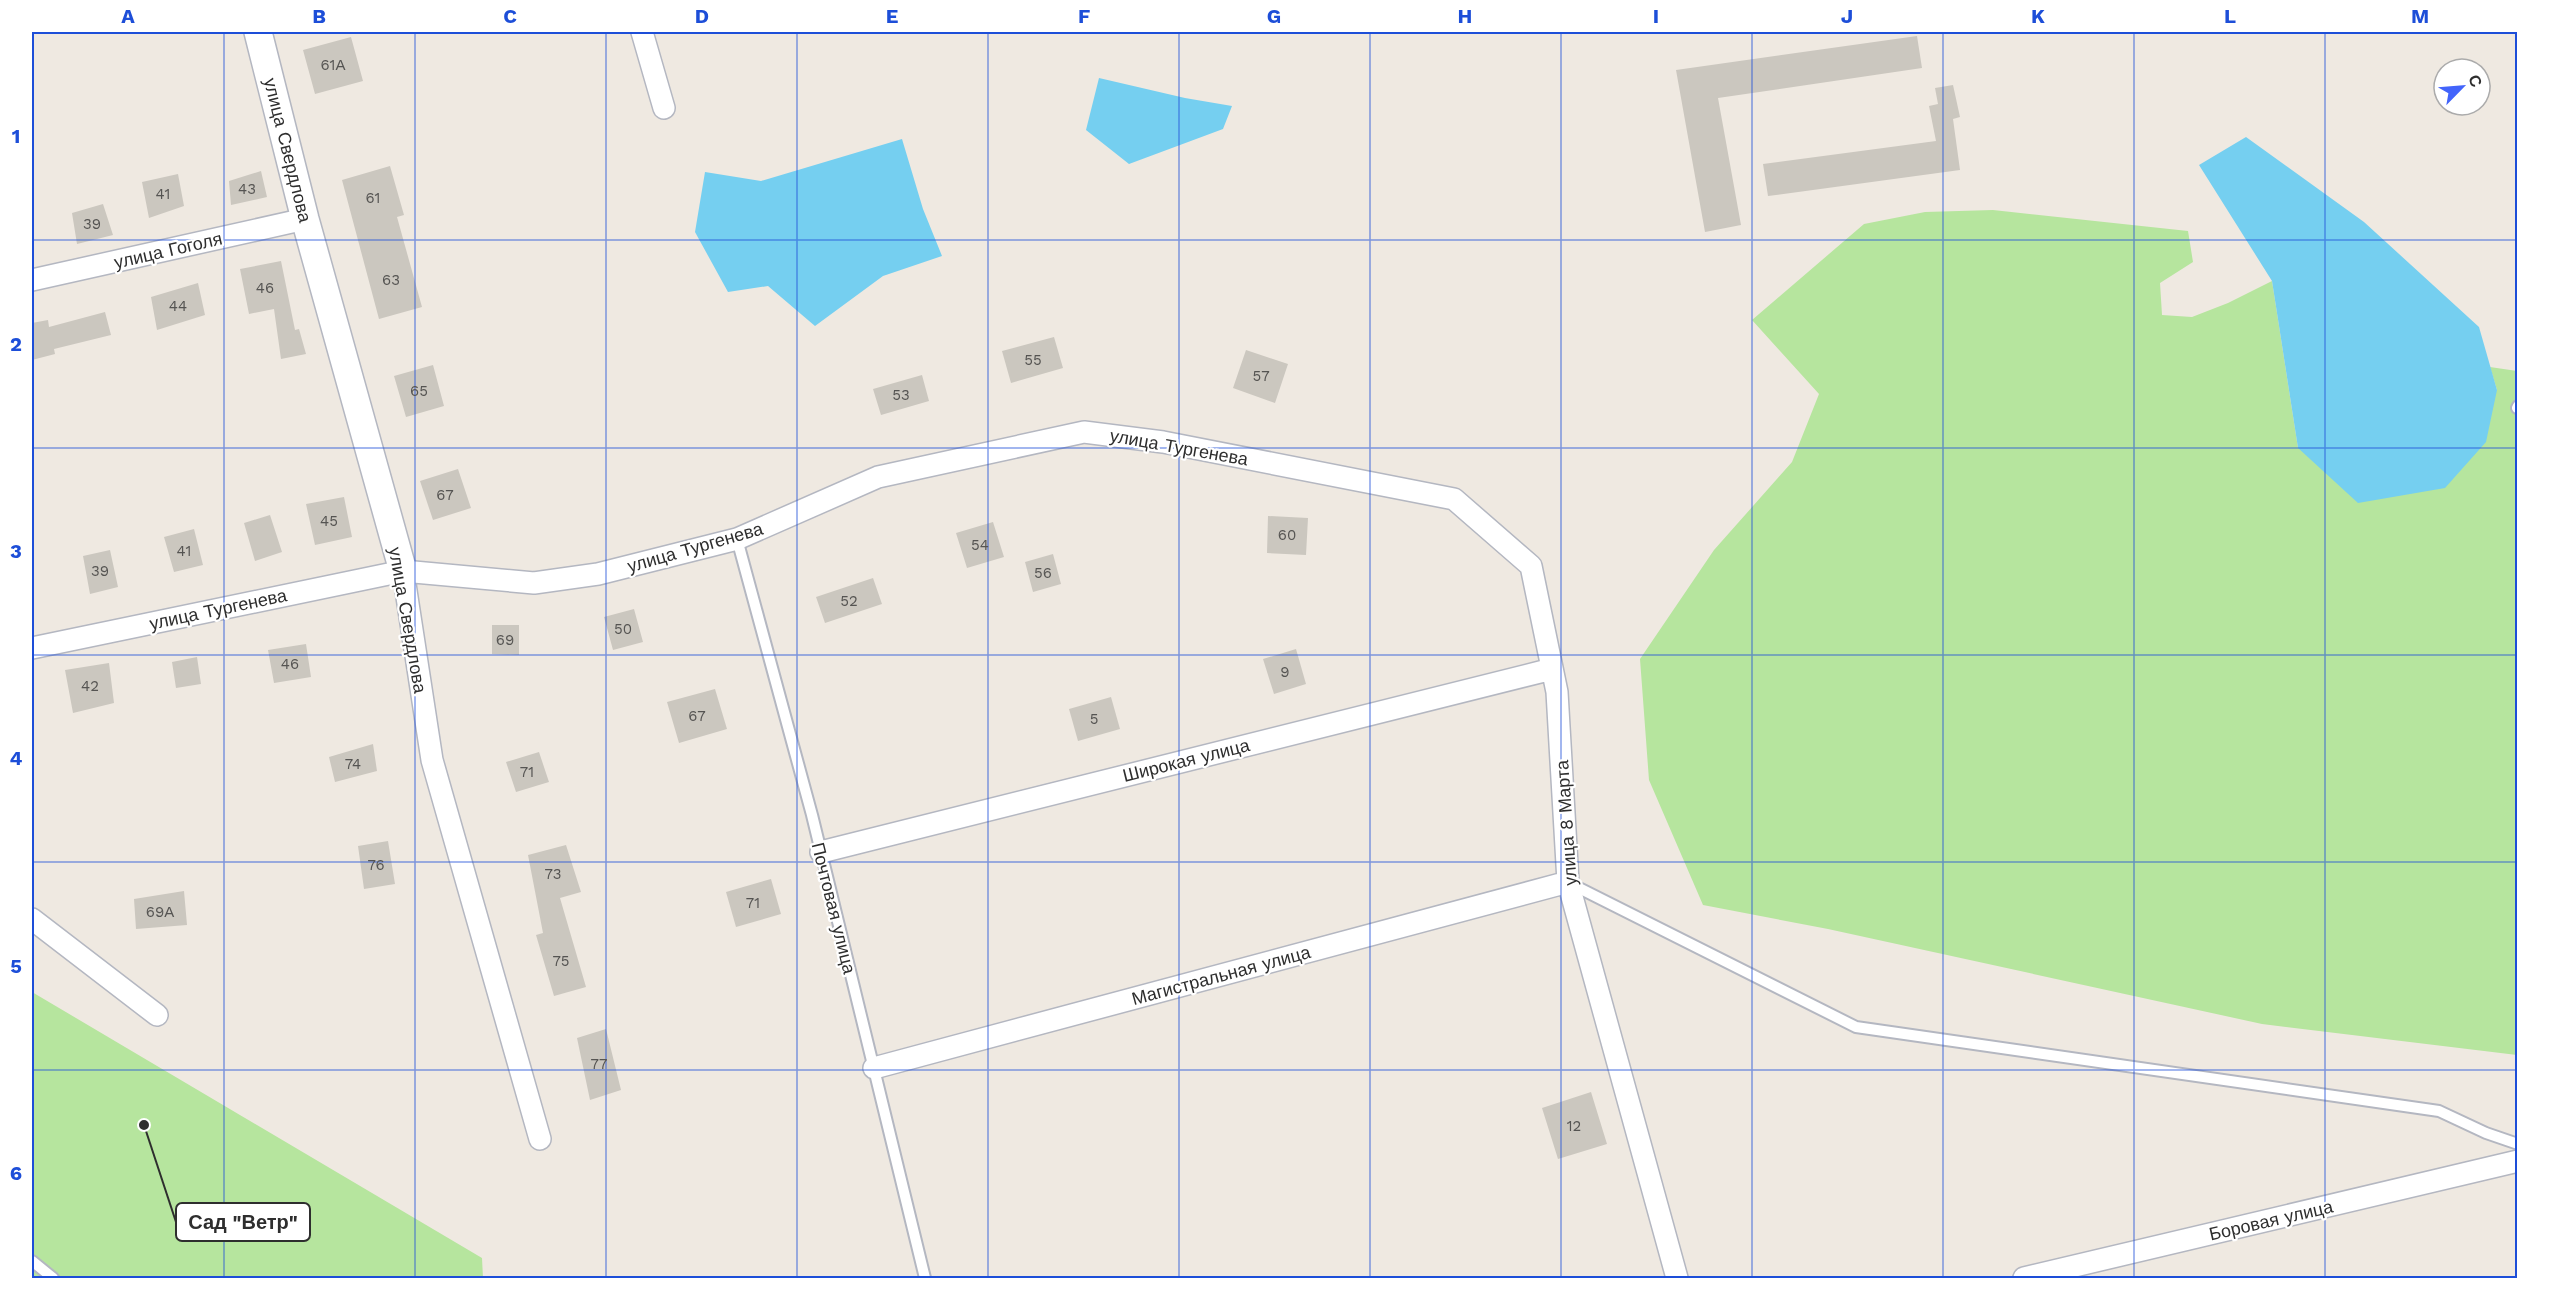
<svg xmlns="http://www.w3.org/2000/svg" width="2549" height="1310" font-family="'Work Sans',sans-serif">
<style>
.green{fill:#b6e59e}
.water{fill:#75cff0}
.building{fill:#cbc7bf}
.lines{fill:none;stroke-linecap:round;stroke-linejoin:round}
.service-casing{stroke:#b4b7c1;stroke-width:14}
.minor-casing{stroke:#b4b7c1;stroke-width:24}
.tertiary-casing{stroke:#b4b7c1;stroke-width:30}
.service{stroke:#fff;stroke-width:10}
.minor{stroke:#fff;stroke-width:21}
.tertiary{stroke:#fff;stroke-width:27}
.grid{fill:none;stroke:#1d4ed8;stroke-width:1.5;stroke-opacity:0.55}
.labels{text-anchor:middle;dominant-baseline:central;stroke-width:4.5;stroke-linejoin:round;paint-order:stroke}
.number-label{font-size:15px;fill:#555452}
.street-label{font-size:18px;fill:#2e2e2e;stroke:#fff}
.leader{fill:none;stroke:#2e2e2e;stroke-width:2}
.callout-dot{fill:#2e2e2e;stroke:#fff;stroke-width:2}
.callout{fill:#fff;stroke:#2e2e2e;stroke-width:2}
.callout-label{font-size:20px;text-anchor:middle;font-weight:bold;fill:#2e2e2e}
.neatline{fill:none;stroke:#1d4ed8;stroke-width:2}
.grid-label{font-size:20px;text-anchor:middle;font-weight:bold;fill:#1d4ed8}
</style>
<rect width="100%" height="100%" fill="#efe9e1"/>
<!-- green -->
<path class="green" d="M1993,210L2188,231L2193,262L2160,283L2162,315L2192,317L2228,303L2272,281L2298,448L2497,390L2490,367L2517,371V1055L2262,1024L1828,929L1703,905L1649,780L1640,659L1714,550L1792,462L1819,394L1752,320L1864,224L1925,212Z
M32,992L482,1258L483,1278H32Z"/>
<!-- water -->
<path class="water" d="M1099,78L1185,98L1232,106L1223,129L1129,164L1086,130Z
M2246,137L2364,222L2479,327L2497,390L2486,442L2445,488L2358,503L2298,448L2272,281L2199,165Z
M902,139L923,209L942,256L883,276L815,326L768,286L728,292L695,232L705,172L761,181Z"/>
<!-- building -->
<path class="building" d="M1917,36L1922,68L1718,98L1741,225L1705,232L1676,70Z
M351,37L363,81L315,94L303,50Z
M1953,85L1960,117L1953,119L1960,170L1768,196L1763,164L1936,141L1929,106L1938,104L1935,88Z
M390,166L404,215L397,217L422,307L379,319L342,180Z
M261,171L267,197L231,205L229,181Z
M178,174L184,206L149,218L142,182Z
M103,204L113,235L77,244L72,213Z
M281,261L295,330L299,329L306,354L281,359L274,309L249,314L240,269Z
M198,283L205,315L157,330L151,297Z
M105,312L111,335L54,349L55,354L32,360V323L48,320L49,327Z
M1054,337L1063,368L1011,383L1002,351Z
M1246,350L1288,364L1275,403L1233,388Z
M433,365L444,406L406,417L394,376Z
M922,375L929,401L881,415L873,389Z
M458,469L471,508L433,520L420,481Z
M344,497L352,537L315,545L306,504Z
M270,515L282,552L255,561L244,523Z
M1268,516L1308,518L1306,555L1267,553Z
M993,522L1004,557L967,568L956,533Z
M194,529L203,565L174,572L164,537Z
M110,550L118,587L90,594L83,556Z
M1053,554L1061,584L1033,592L1025,562Z
M873,578L882,604L825,623L816,597Z
M634,609L643,642L613,650L604,617Z
M492,625H519V655L492,654Z
M306,644L311,677L274,683L268,650Z
M1296,649L1306,684L1274,694L1263,659Z
M197,657L201,684L176,688L172,662Z
M109,663L114,703L73,713L65,670Z
M715,689L727,729L679,743L667,702Z
M1111,697L1120,729L1078,741L1069,709Z
M373,744L377,771L335,782L329,757Z
M539,752L549,782L516,792L506,762Z
M388,841L395,884L364,889L358,846Z
M566,845L581,892L560,898L586,987L554,996L536,935L543,933L528,855Z
M771,879L781,914L736,927L726,892Z
M184,891L187,925L136,929L134,899Z
M606,1029L621,1090L590,1100L577,1038Z
M1591,1092L1607,1144L1558,1159L1542,1108Z"/>
<g class="lines">
<defs>
<path id="service" d="M2517,408L2518,406
M737,539L812,815L925,1278
M1569,883L1856,1027L2439,1111L2486,1133L2518,1144
M32,1261L53,1278"/>
<path id="minor" d="M642,32L664,108
M32,280L305,219
M403,571L432,760L540,1139
M32,648L403,571L534,583L598,574L737,539L878,477L1084,432L1163,442L1454,499L1531,566L1557,692L1568,882L1677,1278
M821,852L1552,669
M32,919L157,1015
M874,1068L1568,882
M2024,1278L2518,1161"/>
<path id="tertiary" d="M258,32L305,219L403,571"/>
</defs>
<!-- service casing -->
<use href="#service" class="service-casing"/>
<!-- minor casing -->
<use href="#minor" class="minor-casing"/>
<!-- tertiary casing -->
<use href="#tertiary" class="tertiary-casing"/>
<!-- service -->
<use href="#service" class="service"/>
<!-- minor -->
<use href="#minor" class="minor"/>
<!-- tertiary -->
<use href="#tertiary" class="tertiary"/>
</g>
<!-- grid -->
<path class="grid" d="M224,32V1278M415,32V1278M606,32V1278M797,32V1278M988,32V1278M1179,32V1278M1370,32V1278M1561,32V1278M1752,32V1278M1943,32V1278M2134,32V1278M2325,32V1278M32,240H2518M32,448H2518M32,655H2518M32,862H2518M32,1070H2518"/>
<g class="labels">
<!-- number labels -->
<g class="number-label">
<text x="333" y="65">61А</text>
<text x="247" y="189">43</text>
<text x="163" y="194">41</text>
<text x="373" y="198">61</text>
<text x="92" y="224">39</text>
<text x="391" y="280">63</text>
<text x="265" y="288">46</text>
<text x="178" y="306">44</text>
<text x="1033" y="360">55</text>
<text x="1261" y="376">57</text>
<text x="419" y="391">65</text>
<text x="901" y="395">53</text>
<text x="445" y="495">67</text>
<text x="329" y="521">45</text>
<text x="1287" y="535">60</text>
<text x="980" y="545">54</text>
<text x="184" y="551">41</text>
<text x="100" y="571">39</text>
<text x="1043" y="573">56</text>
<text x="849" y="601">52</text>
<text x="623" y="629">50</text>
<text x="505" y="640">69</text>
<text x="290" y="664">46</text>
<text x="1285" y="672">9</text>
<text x="90" y="686">42</text>
<text x="697" y="716">67</text>
<text x="1094" y="719">5</text>
<text x="353" y="764">74</text>
<text x="527" y="772">71</text>
<text x="376" y="865">76</text>
<text x="553" y="874">73</text>
<text x="753" y="903">71</text>
<text x="160" y="912">69А</text>
<text x="561" y="961">75</text>
<text x="599" y="1064">77</text>
<text x="1574" y="1126">12</text>
</g>
<!-- street labels -->
<g class="street-label">
<text transform="translate(288 150) rotate(76)">улица Свердлова</text>
<text transform="translate(168 250) rotate(-13)">улица Гоголя</text>
<text transform="translate(1179 447) rotate(10)">улица Тургенева</text>
<text transform="translate(695 547) rotate(-16)">улица Тургенева</text>
<text transform="translate(218 609) rotate(-12)">улица Тургенева</text>
<text transform="translate(408 620) rotate(80)">улица Свердлова</text>
<text transform="translate(1186 760) rotate(-14)">Широкая улица</text>
<text transform="translate(1566 823) rotate(-94)">улица 8 Марта</text>
<text transform="translate(834 908) rotate(76)">Почтовая улица</text>
<text transform="translate(1221 975) rotate(-15)">Магистральная улица</text>
<text transform="translate(2271 1220) rotate(-13)">Боровая улица</text>
</g>
</g>
<!-- callouts -->
<path class="leader" d="M144 1125L176 1222"/>
<circle class="callout-dot" cx="144" cy="1125" r="6"/>
<rect class="callout" x="176" y="1203" width="134" height="38" rx="6"/>
<g class="callout-label">
<text x="243" y="1229">Сад "Ветр"</text>
</g>
<!-- border -->
<rect width="2549" height="1310" fill="none" stroke="#ffffff" stroke-width="66"/>
<!-- north arrow -->
<g transform="translate(2462 87) rotate(65)"><circle r="28" fill="#ffffff" stroke="#ababab" stroke-width="1.5"/>
<path d="M0-4.5L10 22L0 15L-10 22Z" fill="#4264fb"/>
<text y="-9" font-size="16" font-weight="bold" text-anchor="middle" fill="#2e2e2e">С</text>
</g>
<rect x="33" y="33" width="2483" height="1244" class="neatline"/>
<g class="grid-label">
<text x="128" y="23">A</text>
<text x="319" y="23">B</text>
<text x="510" y="23">C</text>
<text x="702" y="23">D</text>
<text x="892" y="23">E</text>
<text x="1084" y="23">F</text>
<text x="1274" y="23">G</text>
<text x="1465" y="23">H</text>
<text x="1656" y="23">I</text>
<text x="1847" y="23">J</text>
<text x="2038" y="23">K</text>
<text x="2230" y="23">L</text>
<text x="2420" y="23">M</text>
<text x="16" y="143">1</text>
<text x="16" y="351">2</text>
<text x="16" y="558">3</text>
<text x="16" y="765">4</text>
<text x="16" y="973">5</text>
<text x="16" y="1180">6</text>
</g>
</svg>
